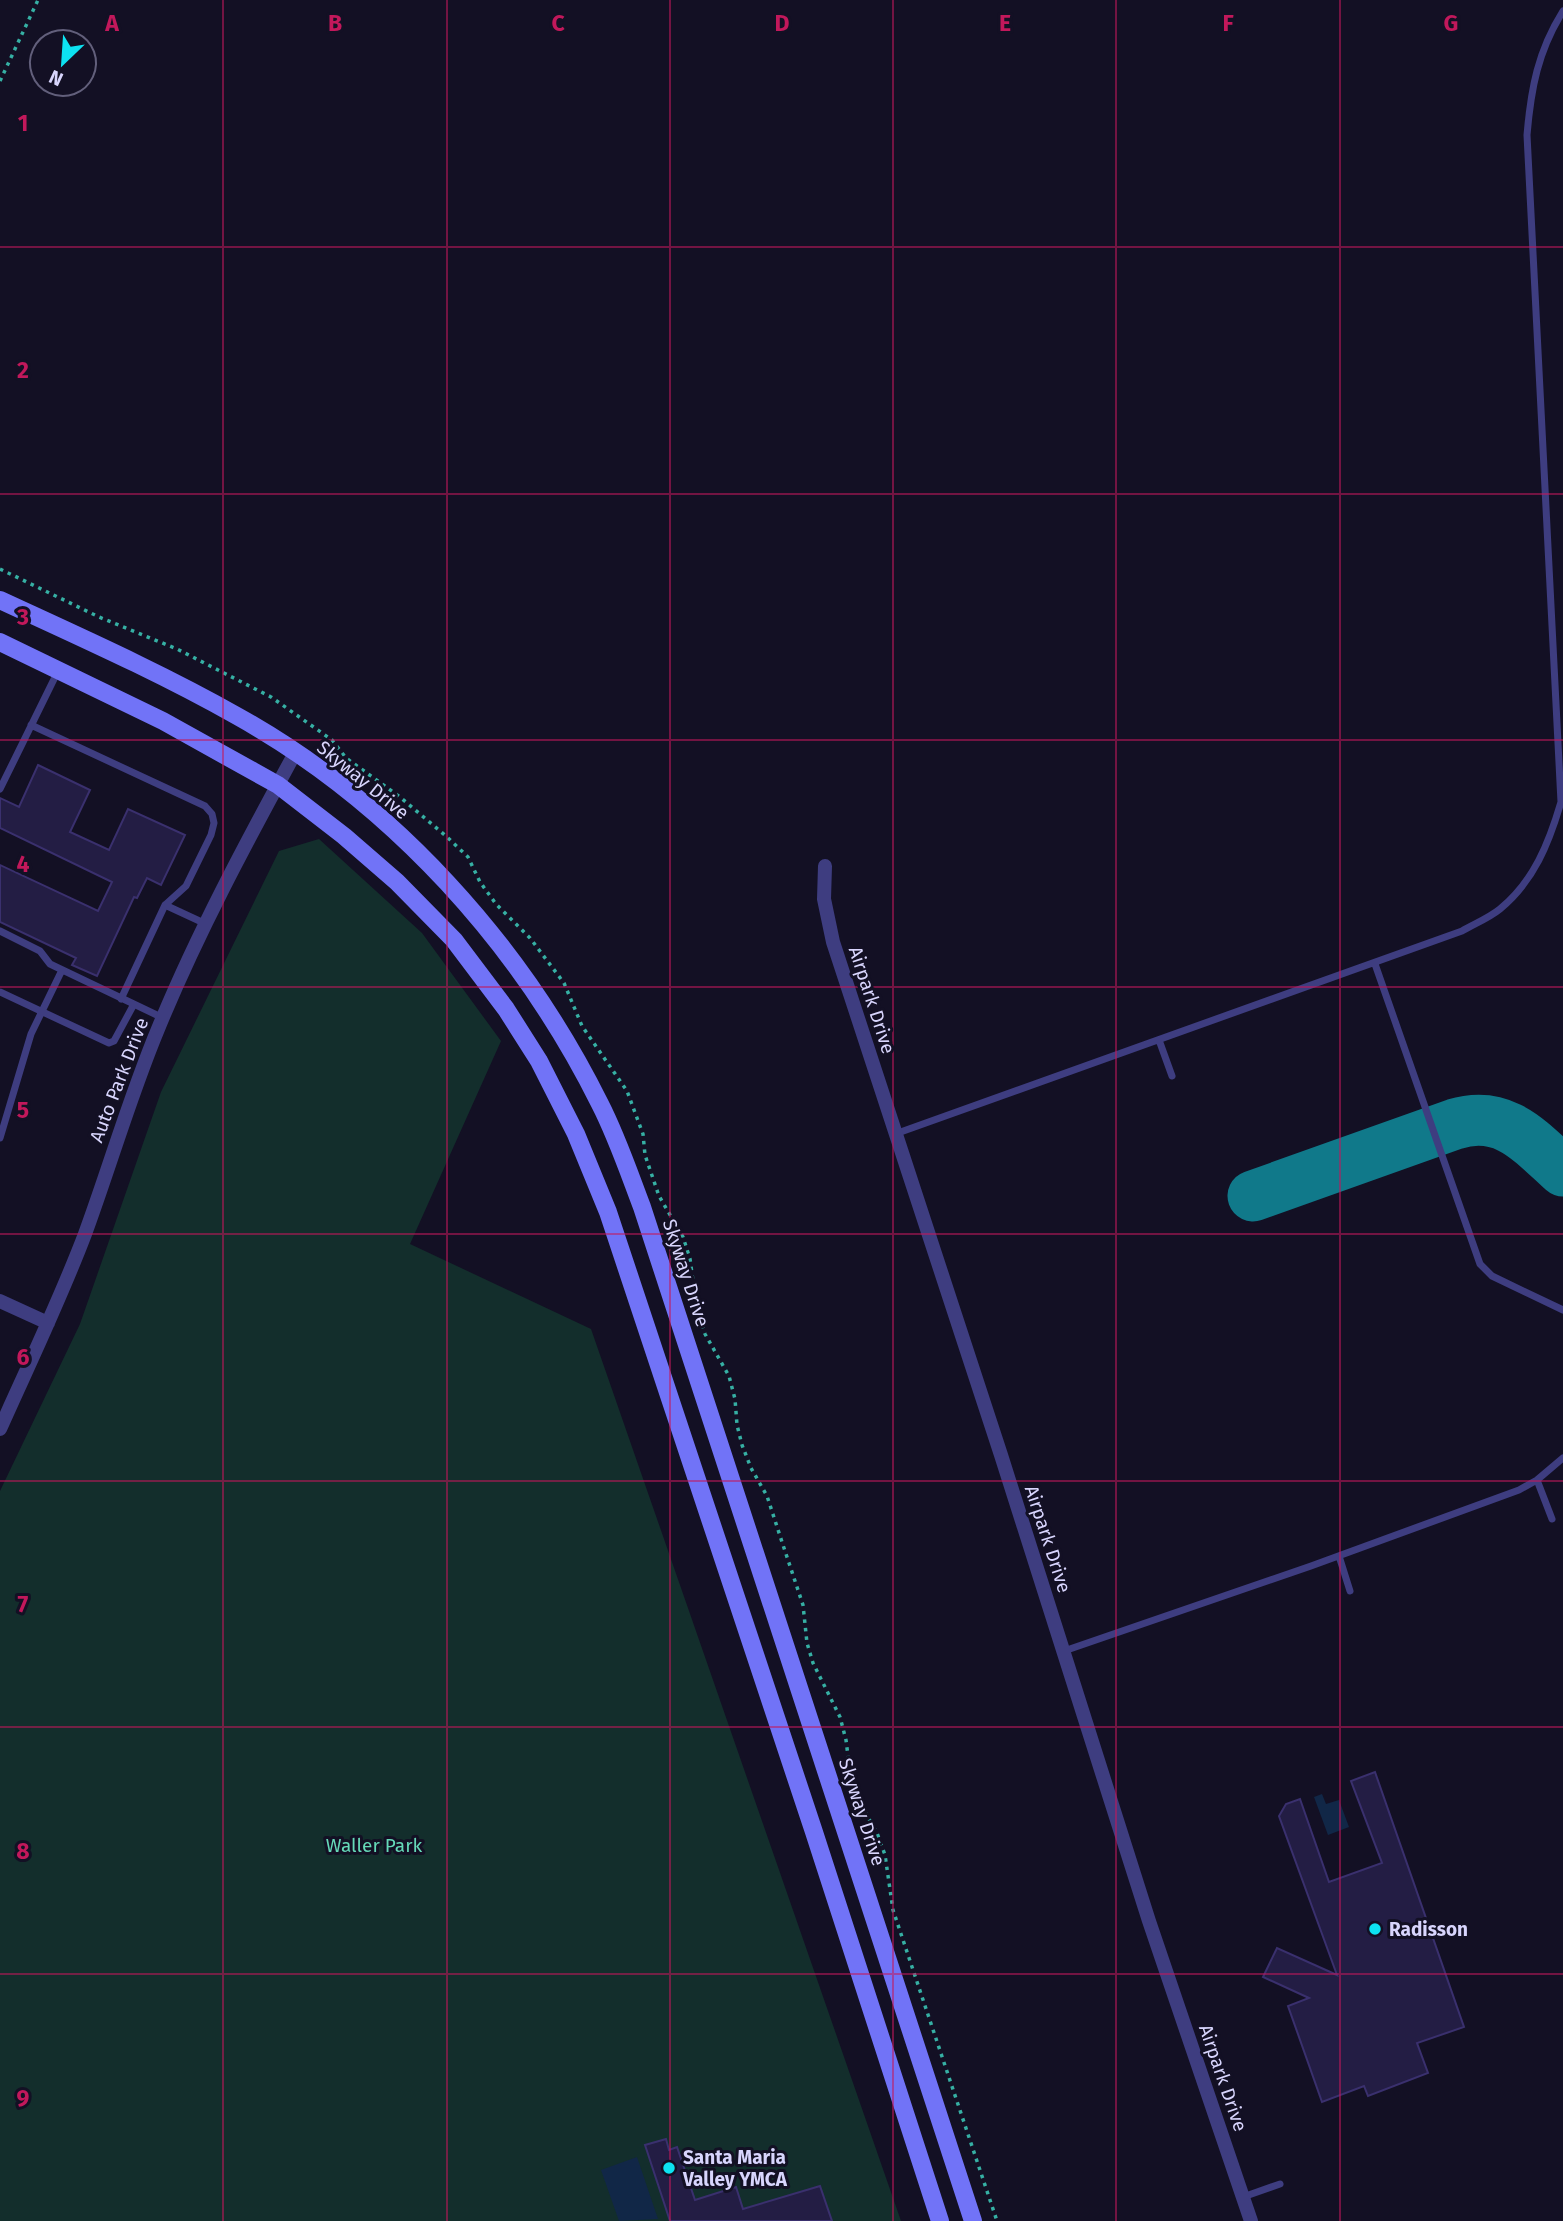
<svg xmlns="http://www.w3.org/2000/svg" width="1563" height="2221" font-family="'Fira Sans',sans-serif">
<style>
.green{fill:#132e2c}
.water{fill:#112747}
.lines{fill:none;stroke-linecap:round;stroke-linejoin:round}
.taxiway{stroke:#10798a;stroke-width:51}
.building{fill:#231d44;stroke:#3a306e;stroke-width:2}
.path{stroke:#36b0a4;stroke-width:3.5;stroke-dasharray:3.5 5;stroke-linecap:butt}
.lane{stroke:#3e3d80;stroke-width:7}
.street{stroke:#3e3d80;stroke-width:14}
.secondary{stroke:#7173f7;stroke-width:18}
.grid{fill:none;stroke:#c2185b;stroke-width:2;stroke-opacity:0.55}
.poi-dot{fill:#0de2f1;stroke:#131024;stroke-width:2.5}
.labels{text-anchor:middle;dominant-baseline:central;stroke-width:6;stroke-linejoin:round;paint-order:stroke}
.street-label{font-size:19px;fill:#d8d5fd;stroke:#131024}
.park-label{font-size:19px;fill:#65d9b8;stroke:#131024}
.poi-label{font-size:19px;font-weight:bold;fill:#d8d5fd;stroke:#131024;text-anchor:start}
.grid-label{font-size:23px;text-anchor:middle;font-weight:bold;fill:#c2185b;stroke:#131024;stroke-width:6;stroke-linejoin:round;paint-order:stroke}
</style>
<rect width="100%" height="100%" fill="#131024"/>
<!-- green -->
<path class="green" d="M319,839L422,933L501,1041L410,1244L591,1329L901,2221H0V1491L80,1324L161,1092L279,851Z"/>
<!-- water -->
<path class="water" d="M1322,1794L1326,1804L1339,1800L1349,1827L1328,1835L1314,1797Z
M637,2157L658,2219L619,2221L601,2170Z"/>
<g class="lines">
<!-- taxiway -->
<path class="taxiway" d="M1253,1196L1455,1124C1504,1109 1530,1141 1563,1171"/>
</g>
<!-- building -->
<path class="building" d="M38,765L90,790L70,832L109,850L128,809L185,835L161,885L147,878L137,898L134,897L97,976L72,965L76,958L0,922V865L98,911L112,882L0,828V798L19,807Z
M1375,1772L1464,2027L1417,2043L1428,2073L1368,2096L1364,2086L1322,2102L1288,2006L1309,1998L1263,1977L1277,1948L1337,1975L1279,1816L1286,1804L1300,1799L1329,1882L1382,1863L1351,1781Z
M666,2139L669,2150L677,2147L695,2200L736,2187L743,2209L820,2186L832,2221H670L645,2145Z"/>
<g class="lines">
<!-- path -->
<path class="path" d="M0,81L38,0
M0,569L99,617L177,649L271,697L332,740L346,758L400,797L446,836L468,857L480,882L496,904L530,938L564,983L582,1026L627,1091L643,1134L645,1155L659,1196L683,1237L690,1259L697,1310L705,1334L729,1376L735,1399L737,1425L742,1445L751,1468L767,1496L783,1545L803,1605L807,1643L813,1663L840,1717L846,1740L851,1780L857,1798L877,1833L885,1855L893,1910L997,2221"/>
<!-- lane -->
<path class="lane" d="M31,725L205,806L212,814L214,823L211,835L186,886L165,905L121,999
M0,789L58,671
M165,905L206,924
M0,931L40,951L50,964L163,1018
M1375,964L1480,1264L1492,1276L1563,1310
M0,992L109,1043L114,1041L134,1004
M1159,1040L1172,1076
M895,1134L1462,931C1474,924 1489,918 1500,909C1534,881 1549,843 1561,802L1527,135C1531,88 1538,51 1563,11
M0,1138L31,1034L62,970
M1537,1480L1552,1519
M1339,1556L1350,1591
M1064,1651L1311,1566L1519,1490L1537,1480L1563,1458
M1243,2197L1280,2184"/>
<!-- street -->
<path class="street" d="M825,866L824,899L833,942L1001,1455L1149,1921L1251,2221
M0,1301L48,1323
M0,1429C29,1364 60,1300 85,1234C110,1166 130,1096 158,1029C197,934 246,843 295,753"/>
<!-- secondary -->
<path class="secondary" d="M0,600C80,637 161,673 237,716C393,803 521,945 600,1104C617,1137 629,1173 642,1207L973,2221
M0,642L163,721L278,785L344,836L397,882L454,940L506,1009L539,1061L576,1134L608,1212L814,1832L940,2221"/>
</g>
<!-- grid -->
<path class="grid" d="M223,0V2221M447,0V2221M670,0V2221M893,0V2221M1116,0V2221M1340,0V2221M0,247H1563M0,494H1563M0,740H1563M0,987H1563M0,1234H1563M0,1481H1563M0,1727H1563M0,1974H1563"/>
<!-- markers -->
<g class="poi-dot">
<circle cx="1375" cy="1929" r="7"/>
<circle cx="669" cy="2168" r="7"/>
</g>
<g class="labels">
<!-- street labels -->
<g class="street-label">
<text transform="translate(363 780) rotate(39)">Skyway Drive</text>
<text transform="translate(872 1000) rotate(72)">Airpark Drive</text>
<text transform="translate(119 1080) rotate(-69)">Auto Park Drive</text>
<text transform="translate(686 1273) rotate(72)">Skyway Drive</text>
<text transform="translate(1048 1539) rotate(72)">Airpark Drive</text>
<text transform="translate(862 1812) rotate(72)">Skyway Drive</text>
<text transform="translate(1223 2078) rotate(71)">Airpark Drive</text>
</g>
<!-- park labels -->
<g class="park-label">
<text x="374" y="1845">Waller Park</text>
</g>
<!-- poi labels -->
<g class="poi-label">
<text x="1389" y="1929">Radisson</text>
<text x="683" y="2157">Santa Maria<tspan x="683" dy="22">Valley YMCA</tspan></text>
</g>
</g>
<g class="grid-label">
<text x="112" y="31">A</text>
<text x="335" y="31">B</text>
<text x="558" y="31">C</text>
<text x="782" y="31">D</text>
<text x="1005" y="31">E</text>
<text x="1228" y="31">F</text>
<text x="1451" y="31">G</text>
<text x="23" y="131">1</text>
<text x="23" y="378">2</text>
<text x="23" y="625">3</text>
<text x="23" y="872">4</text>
<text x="23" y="1118">5</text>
<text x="23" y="1365">6</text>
<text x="23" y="1612">7</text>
<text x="23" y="1859">8</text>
<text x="23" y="2106">9</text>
</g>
<!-- north arrow -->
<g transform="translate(63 63) rotate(205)"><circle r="33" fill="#131024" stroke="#625f7b" stroke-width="2"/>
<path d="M0-5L12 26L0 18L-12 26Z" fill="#0de2f1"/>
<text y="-10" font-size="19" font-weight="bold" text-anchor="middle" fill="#d8d5fd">N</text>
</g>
</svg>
